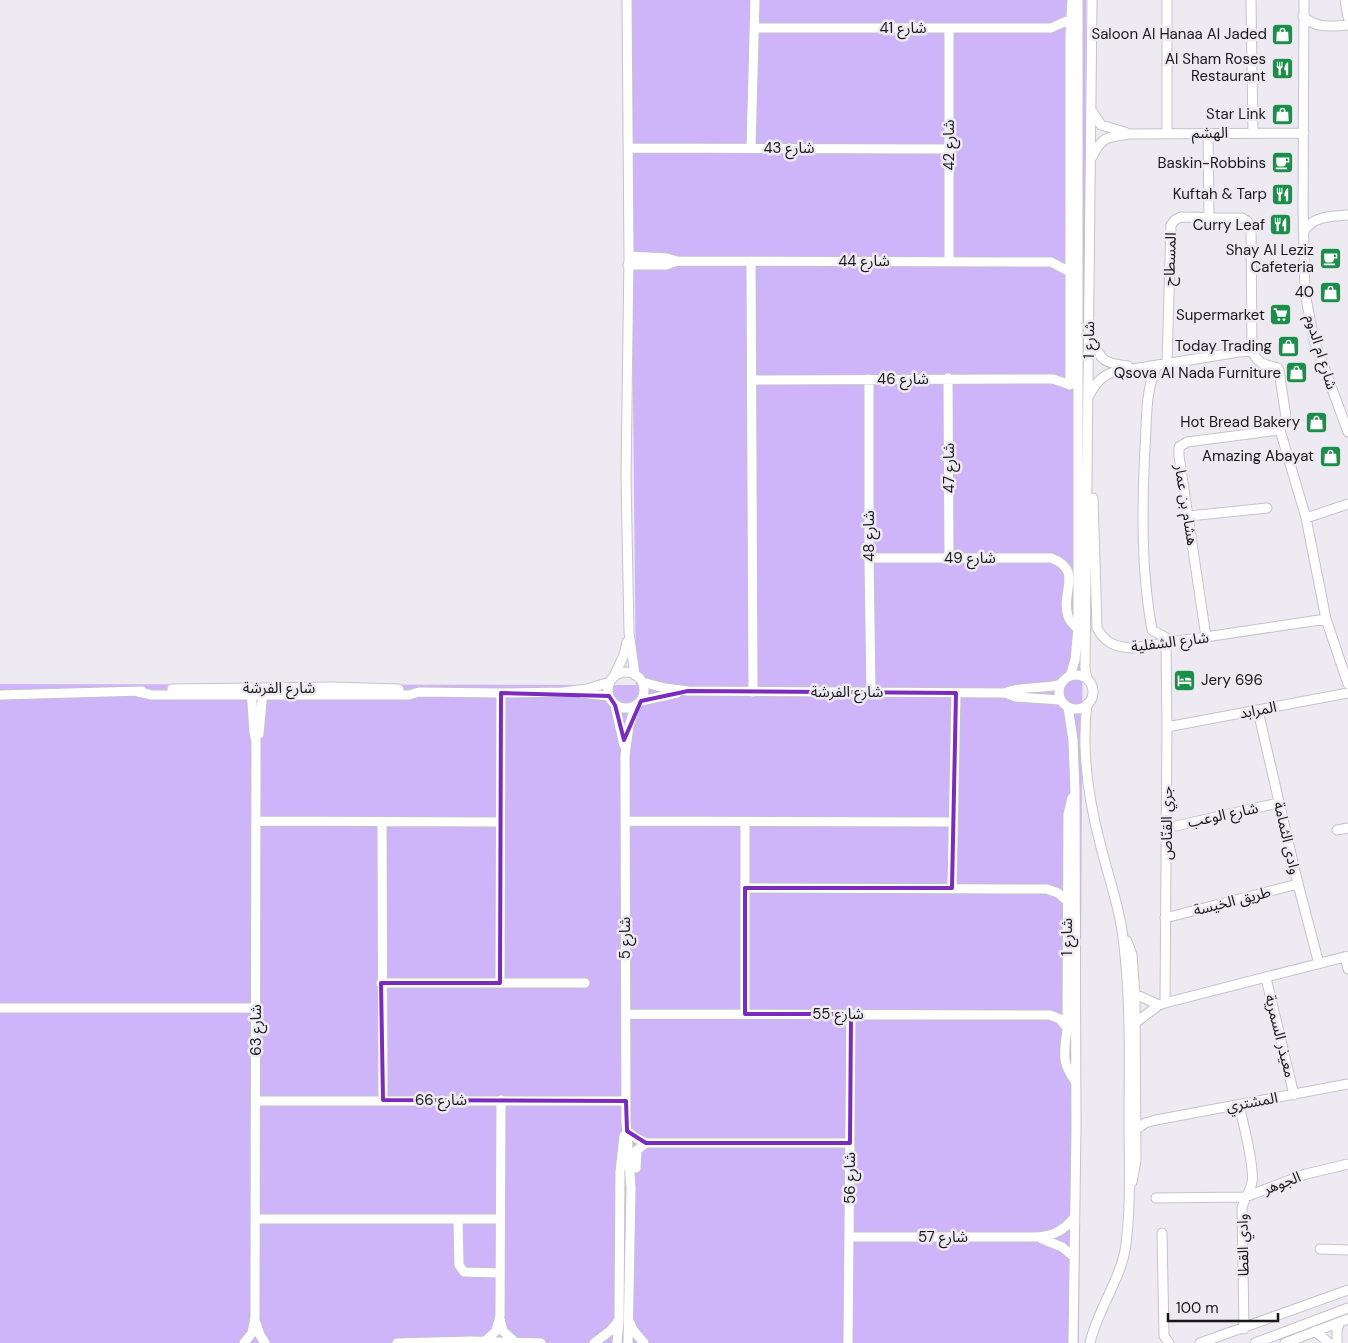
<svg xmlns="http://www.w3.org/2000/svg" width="1348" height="1343" font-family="'DM Sans','Noto Sans Arabic',sans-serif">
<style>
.green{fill:#ceb4f8}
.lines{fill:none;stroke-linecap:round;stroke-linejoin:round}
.minor-casing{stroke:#c5c3c9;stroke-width:11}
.minor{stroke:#fff;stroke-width:9}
.marked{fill:none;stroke:#7b2cbf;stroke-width:4;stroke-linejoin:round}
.labels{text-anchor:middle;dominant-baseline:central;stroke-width:5;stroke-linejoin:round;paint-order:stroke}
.street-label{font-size:15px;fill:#181719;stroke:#edebf1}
.poi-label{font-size:15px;fill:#181719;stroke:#edebf1;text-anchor:end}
</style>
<rect width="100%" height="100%" fill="#edebf1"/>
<!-- green -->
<path class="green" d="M629,0H1086L1079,1343H0V684L636,685Z"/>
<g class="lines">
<defs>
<path id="minor" d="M627,0L629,256L626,477L629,632L635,675
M1167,0V134
M1251,0L1253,133
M1304,0L1303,209L1305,293L1314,340L1348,432
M1345,0L1348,17
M1303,16C1316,29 1331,26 1348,25
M755,28H1051L1071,19
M949,28V262
M1092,111L1101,125L1125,132
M1208,134L1209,217
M628,148L949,149
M751,148L755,0
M1092,157C1102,136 1108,137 1130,134L1304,133
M1304,231C1315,215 1330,217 1348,215
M629,256L667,258L677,261L1051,262L1070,272
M751,261L753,692
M628,265H666L677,261
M1090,335C1101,359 1100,363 1128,366
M1167,364L1171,225L1175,220L1181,217L1242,218L1247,221L1251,227L1252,350C1257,364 1265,365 1278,368L1279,371L1286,417L1280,430
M1157,365C1145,391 1147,419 1145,447C1142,509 1141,570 1152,630L1172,641
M948,378L949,558
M869,379V558L871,692
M753,380L1053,379L1070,385V36L1072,0
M1088,397C1095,385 1100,376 1114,372L1252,350
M1093,498L1097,628C1105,643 1115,647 1132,648L1326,619
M1189,516L1267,508
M1306,518L1348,504
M869,558H1051C1084,570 1060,593 1068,616C1069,621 1074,625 1078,629
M1206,637L1179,456V447L1187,442L1280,430L1306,518L1326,619L1348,684
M608 690a18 18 0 1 1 36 0a18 18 0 1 1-36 0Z
M1059 692a17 17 0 1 1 34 0a17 17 0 1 1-34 0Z
M614,676L624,655L627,642
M1070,676L1075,660L1078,629V0
M1087,679L1085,669L1092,0
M642,682L665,688L688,691L1005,693L1016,697L1061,700
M172,689L333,687L399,689
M138,692L152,695H409L419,692L501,693L563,692L587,689L610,682
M581,693L609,696
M1005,693C1023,685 1043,690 1061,684
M0,695L142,691
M641,701L677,693
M1087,704C1081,750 1089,802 1101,847C1109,879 1121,912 1124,946C1131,1005 1129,1064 1129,1123C1129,1163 1131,1204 1126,1244C1122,1278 1097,1310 1090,1343
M615,705L624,745
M1068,707L1073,740L1075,791L1076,1128L1073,1343
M1258,711L1298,884L1319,964
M1167,727L1348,693
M259,734L263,690
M1072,798L1068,814L1067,1028C1065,1052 1060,1060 1075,1081
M256,821L500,822
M625,821L952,822
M382,822L383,1100
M745,822V1014
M1167,828L1278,803
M1337,830L1348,828
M745,888L1047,889L1058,893L1067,901
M952,888L956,693
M1165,918L1298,884
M1127,941L1132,955L1135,994L1136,1161L1132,1182
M1345,957L1348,969
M1266,978L1294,1095
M381,983H585
M500,983L501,693
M1135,994L1159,1005
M1165,1003L1167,727L1166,643
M0,1008H256
M626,1014L1050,1015L1060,1019L1067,1028
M1135,1023L1159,1005L1165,1003L1348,956
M256,1101H626
M1239,1105C1243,1122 1255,1168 1252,1182C1251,1191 1244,1198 1242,1208L1244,1329
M1136,1130L1145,1123L1156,1120L1348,1084
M627,1131L636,1138L646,1143H850
M636,1168L637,1150L646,1143
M1156,1198L1245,1197L1306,1174L1348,1164
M256,1219H500
M458,1219L459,1265L464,1272L500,1273
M1162,1233L1164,1336L1169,1343
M849,1237H1036C1053,1236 1063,1231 1074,1218
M1042,1239L1062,1247L1073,1256
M1320,1249L1348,1250
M500,1319L503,1331L514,1341
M256,1323L260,1335L265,1343
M630,1323L633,1330L644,1343
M1315,1331L1329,1343
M485,1341L496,1331L500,1316L501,1100
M244,1343L252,1333L255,1318L256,741L254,732L251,688
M397,1343L471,1341L541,1343
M594,1343L610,1331L619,1320
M617,1343L619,1320L620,1172L624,1136
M628,1343L631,1188L626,1121L625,755L629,726L636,705
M848,1343L851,1014
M1200,1343L1348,1290
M1255,1343L1348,1308
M1285,1343L1348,1319
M1337,1343V1330L1340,1322"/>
</defs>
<!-- minor casing -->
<use href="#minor" class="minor-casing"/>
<!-- minor -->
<use href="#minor" class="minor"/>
</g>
<!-- marked area -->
<path class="marked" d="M688,691L956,693L952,888H745V1014H851L850,1143H646L627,1131L626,1101L383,1100L381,983H500L501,693L609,696L615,705L624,740L641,701Z"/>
<!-- icons -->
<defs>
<symbol id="shop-square" viewBox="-11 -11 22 22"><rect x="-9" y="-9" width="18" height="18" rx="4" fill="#1a8f4a" stroke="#edebf1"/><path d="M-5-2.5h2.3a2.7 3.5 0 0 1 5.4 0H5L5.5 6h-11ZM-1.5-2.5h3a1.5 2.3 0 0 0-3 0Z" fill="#fff"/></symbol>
<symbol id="restaurant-square" viewBox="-11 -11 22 22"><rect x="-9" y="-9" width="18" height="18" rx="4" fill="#1a8f4a" stroke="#edebf1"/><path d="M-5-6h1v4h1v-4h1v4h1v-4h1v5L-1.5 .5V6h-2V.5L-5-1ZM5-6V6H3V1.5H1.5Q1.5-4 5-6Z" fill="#fff"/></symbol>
<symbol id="cafe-square" viewBox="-11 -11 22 22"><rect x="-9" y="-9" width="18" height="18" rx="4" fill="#1a8f4a" stroke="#edebf1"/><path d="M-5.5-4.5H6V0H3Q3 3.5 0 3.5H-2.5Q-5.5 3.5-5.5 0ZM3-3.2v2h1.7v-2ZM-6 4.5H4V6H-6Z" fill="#fff"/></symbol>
<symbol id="supermarket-square" viewBox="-11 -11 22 22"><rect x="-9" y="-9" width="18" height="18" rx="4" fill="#1a8f4a" stroke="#edebf1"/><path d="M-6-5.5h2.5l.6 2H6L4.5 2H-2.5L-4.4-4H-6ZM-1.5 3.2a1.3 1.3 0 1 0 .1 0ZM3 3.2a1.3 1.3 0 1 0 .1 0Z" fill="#fff"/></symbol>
<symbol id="hotel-square" viewBox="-11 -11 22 22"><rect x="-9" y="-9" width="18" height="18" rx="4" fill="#1a8f4a" stroke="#edebf1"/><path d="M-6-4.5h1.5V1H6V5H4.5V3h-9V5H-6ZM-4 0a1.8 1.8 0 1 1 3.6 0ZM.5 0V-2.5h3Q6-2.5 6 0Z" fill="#fff"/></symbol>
</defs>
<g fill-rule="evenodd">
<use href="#shop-square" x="1270" y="22" width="25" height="25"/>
<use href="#restaurant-square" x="1270" y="56" width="25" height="25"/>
<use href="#shop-square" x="1270" y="102" width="25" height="25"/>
<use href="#cafe-square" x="1270" y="150" width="25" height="25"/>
<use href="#restaurant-square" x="1270" y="182" width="25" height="25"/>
<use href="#restaurant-square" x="1268" y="212" width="25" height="25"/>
<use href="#cafe-square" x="1318" y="246" width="25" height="25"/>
<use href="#shop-square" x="1318" y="280" width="25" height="25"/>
<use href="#supermarket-square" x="1268" y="302" width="25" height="25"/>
<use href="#shop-square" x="1276" y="334" width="25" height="25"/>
<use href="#shop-square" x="1284" y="360" width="25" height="25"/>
<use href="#shop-square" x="1304" y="410" width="25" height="25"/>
<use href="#shop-square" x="1318" y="444" width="25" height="25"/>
<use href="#hotel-square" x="1172" y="668" width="25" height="25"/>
</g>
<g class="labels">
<!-- street labels -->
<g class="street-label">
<text x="903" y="28">شارع 41</text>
<text x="1210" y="133">الهشم</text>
<text transform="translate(949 145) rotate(-90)">شارع 42</text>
<text x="789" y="148">شارع 43</text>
<text transform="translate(1170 259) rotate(-88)">المسطاح</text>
<text x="864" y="261">شارع 44</text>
<text transform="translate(1089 340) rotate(-89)">شارع 1</text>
<text transform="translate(1321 352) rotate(73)">شارع ام الدوم</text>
<text x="903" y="379">شارع 46</text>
<text transform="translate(949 468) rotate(-90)">شارع 47</text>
<text transform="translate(1186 505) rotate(81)">هشام بن عمار</text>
<text transform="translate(869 536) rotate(-90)">شارع 48</text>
<text x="970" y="558">شارع 49</text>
<text transform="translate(1170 642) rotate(-7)">شارع الشفلية</text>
<text x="279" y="688">شارع الفرشة</text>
<text x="847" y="692">شارع الفرشة</text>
<text transform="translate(1258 710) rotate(-11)">المرابد</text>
<text transform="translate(1223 815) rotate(-12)">شارع الوعب</text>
<text transform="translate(1167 823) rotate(-90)">جري القنّاص</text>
<text transform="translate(1287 838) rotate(77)">وادى الثمامة</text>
<text transform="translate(1232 901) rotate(-14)">طريق الخيسة</text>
<text transform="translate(1067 937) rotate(-90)">شارع 1</text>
<text transform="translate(625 938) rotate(-90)">شارع 5</text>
<text x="838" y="1014">شارع 55</text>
<text transform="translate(256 1030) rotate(-90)">شارع 63</text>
<text transform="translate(1280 1036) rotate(76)">معيذر السمرية</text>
<text x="441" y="1100">شارع 66</text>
<text transform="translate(1252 1102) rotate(-10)">المشتري</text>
<text transform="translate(850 1178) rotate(-90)">شارع 56</text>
<text transform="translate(1282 1183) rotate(-21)">الجوهر</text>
<text x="943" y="1237">شارع 57</text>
<text transform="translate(1243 1245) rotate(-91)">وادي القطا</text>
</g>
<!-- poi labels -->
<g class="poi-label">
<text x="1267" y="34">Saloon Al Hanaa Al Jaded</text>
<text x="1266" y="59">Al Sham Roses<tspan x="1266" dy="17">Restaurant</tspan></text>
<text x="1266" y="114">Star Link</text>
<text x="1266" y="163">Baskin-Robbins</text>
<text x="1267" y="194">Kuftah &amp; Tarp</text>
<text x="1265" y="225">Curry Leaf</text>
<text x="1314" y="250">Shay Al Leziz<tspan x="1314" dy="17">Cafeteria</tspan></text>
<text x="1314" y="292">40</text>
<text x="1265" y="315">Supermarket</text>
<text x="1272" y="346">Today Trading</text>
<text x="1281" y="373">Qsova Al Nada Furniture</text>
<text x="1300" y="422">Hot Bread Bakery</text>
<text x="1314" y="456">Amazing Abayat</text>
<text x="1201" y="680" text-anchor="start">Jery 696</text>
</g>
</g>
<!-- scale -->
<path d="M1168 1313v8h110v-8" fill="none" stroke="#181719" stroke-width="2.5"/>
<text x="1176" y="1313" font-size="15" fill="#181719" stroke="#edebf1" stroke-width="4" paint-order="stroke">100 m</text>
</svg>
